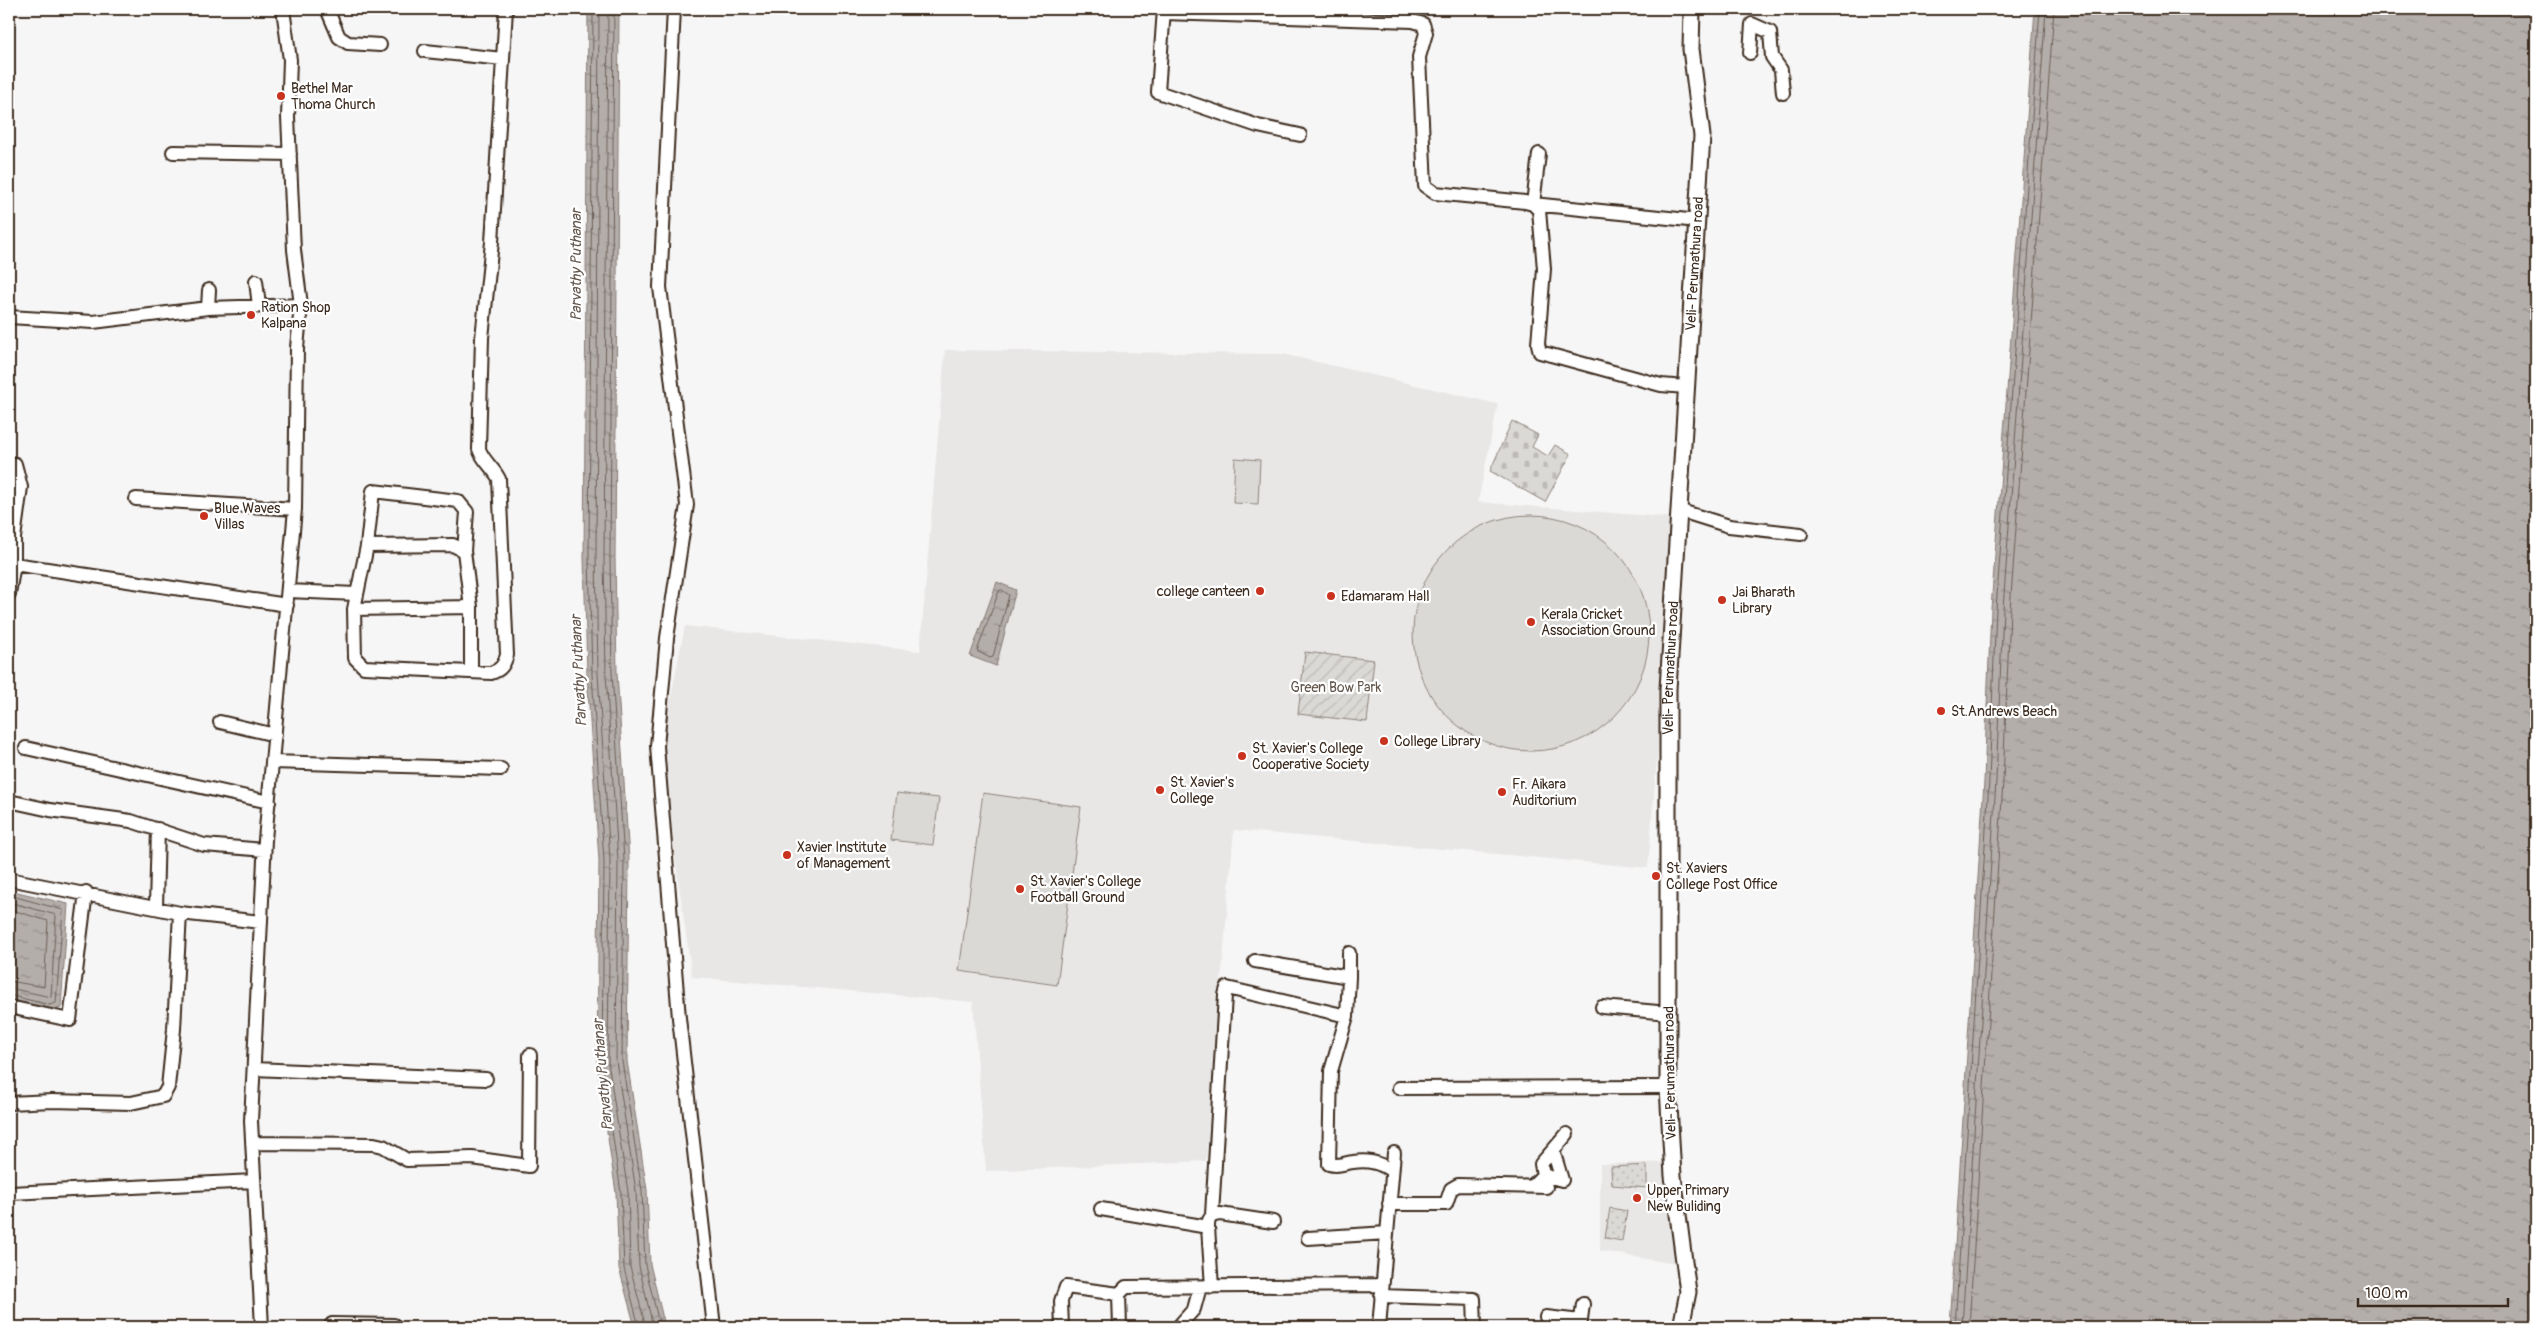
<svg xmlns="http://www.w3.org/2000/svg" width="2545" height="1336" font-family="Pangolin,sans-serif">
<style>
.built{fill:#e9e7e6}
.grass{fill:#dbd9d6;stroke:#8b827a}
.cemetery{fill:url(#cemetery-stones);stroke:#8b827a}
.park{fill:url(#park-dots);stroke:#8b827a}
.garden{fill:url(#garden-furrows);stroke:#8b827a}
.water{fill:url(#water-ripples);stroke:#847972}
.lines{fill:none;stroke-linecap:round;stroke-linejoin:round}
.shore{stroke:#6b5f56;stroke-width:1}
.minor-casing{stroke:#3b2a1e;stroke-width:16}
.major-casing{stroke:#3b2a1e;stroke-width:19}
.minor{stroke:#fff;stroke-width:12}
.major{stroke:#fff;stroke-width:15}
.poi-dot{fill:#c8321e;stroke:#fff;stroke-width:2}
.labels{text-anchor:middle;dominant-baseline:central;stroke-width:4.5;stroke-linejoin:round;paint-order:stroke}
.poi-label{font-size:14px;fill:#3b2a1e;stroke:#fff;text-anchor:start}
.street-label{font-size:14px;fill:#3b2a1e;stroke:#fff}
.park-label{font-size:14px;fill:#63564c;stroke:#fff}
.water-label{font-size:15px;font-style:italic;fill:#65584f;stroke:#fff}
</style>
<defs>
<pattern id="cemetery-stones" width="16" height="16" patternUnits="userSpaceOnUse" patternTransform="scale(1.25)"><rect width="16" height="16" fill="#dbd9d6"/><path d="M2 7V4a2 2 0 0 1 4 0v3zM10 15v-3a2 2 0 0 1 4 0v3z" fill="#bdbab7"/></pattern>
<pattern id="park-dots" width="8" height="8" patternUnits="userSpaceOnUse" patternTransform="scale(1.25)"><rect width="8" height="8" fill="#dbd9d6"/><path d="M2 2h.1M6 6h.1" fill="none" stroke="#bdbab7" stroke-width="1.8" stroke-linecap="round"/></pattern>
<pattern id="garden-furrows" width="10" height="10" patternUnits="userSpaceOnUse" patternTransform="scale(1.25)"><rect width="10" height="10" fill="#dbd9d6"/><path d="M-1 1l2-2M0 10L10 0M9 11l2-2" fill="none" stroke="#bdbab7"/></pattern>
<pattern id="water-ripples" width="26" height="14" patternUnits="userSpaceOnUse" patternTransform="scale(1.25)"><rect width="26" height="14" fill="#b4aeaa"/><path d="M2 4q2-2 4 0t4 0M15 11q2-2 4 0t4 0" fill="none" stroke="#948e8a"/></pattern>
</defs>
<rect width="100%" height="100%" fill="#f7f6f6"/>
<filter id="ink" filterUnits="userSpaceOnUse"><feTurbulence type="fractalNoise" baseFrequency=".02" numOctaves="2"/><feDisplacementMap in="SourceGraphic" scale="10" xChannelSelector="R" yChannelSelector="G"/><feConvolveMatrix kernelMatrix="1 2 1 2 8 2 1 2 1" color-interpolation-filters="sRGB"/></filter>
<g filter="url(#ink)">
<!-- built -->
<path class="built" d="M945,350L1283,354L1498,404L1478,502L1677,518L1648,868L1234,830L1206,1161L986,1171L973,1002L692,977L660,751L685,626L920,651Z
M1670,1162L1675,1264L1600,1251V1164Z"/>
<!-- grass -->
<path class="grass" d="M1235,458L1260,460L1258,504L1233,503Z
M1413 633a118 118 0 1 1 236 0a118 118 0 1 1-236 0Z
M897,793L939,798L933,845L891,840Z
M983,793L1081,807L1057,985L959,971Z"/>
<!-- cemetery -->
<path class="cemetery" d="M1512,421L1538,435L1532,447L1548,456L1555,445L1571,454L1545,502L1490,471Z"/>
<!-- park -->
<path class="park" d="M1647,1165V1188L1612,1185L1611,1167Z
M1610,1208L1627,1211L1622,1241L1605,1238Z"/>
<!-- garden -->
<path class="garden" d="M1305,652L1374,660L1367,722L1298,714Z"/>
<!-- water -->
<path class="water" d="M588,9H619L615,557L617,673L629,860L627,1061L647,1190L650,1264L665,1327H635L619,1268L616,1193L597,1063L599,861L587,674L584,557Z
M2035,9H2536V1327H1950L1984,781L1991,609Z
M997,582L1016,590L996,666L970,656Z
M9,890L68,904L61,1008L50,1010L9,999Z"/>
<g class="lines">
<!-- shore -->
<path class="shore" d="M593,9L589,557L592,674L604,861L602,1062L621,1193L624,1268L639,1327
M599,9L596,556L598,674L610,860L608,1062L628,1192L630,1267L646,1327
M608,9L604,557L606,674L618,861L616,1061L636,1191L639,1266L653,1327
M614,9L610,557L612,673L624,860L622,1061L642,1191L645,1265L660,1327
M1002,590L1009,595L993,657L990,658L977,651L999,591Z
M9,895L63,910L56,1003L49,1005L9,995
M9,902L56,915L51,997L9,988
M9,909L48,921L44,987L9,981
M1955,1327L1989,781L1996,609L2040,9
M1962,1327L1996,781L2003,609L2046,9
M1969,1327L2003,782L2010,610L2054,9"/>
<defs>
<path id="minor" d="M327,9L339,37L348,43L380,45
M674,9L660,287L687,505L667,638L657,746L679,1018L714,1327
M1164,9L1158,92L1258,126L1300,135
M1164,13L1413,21L1423,24L1426,33L1419,57L1425,186L1435,193L1525,202L1533,204L1539,210L1544,269L1538,344L1540,352L1661,385L1686,387
M425,51L503,59
M1750,53L1752,24L1770,32L1772,57L1781,70L1783,93
M173,152L290,154
M1539,154L1533,204L1698,221
M256,281L259,306
M208,308L209,290
M9,317L93,322L208,308L301,305
M9,463L15,464L21,487L14,538
M136,499L295,509
M1678,510L1729,526L1801,534
M9,533L14,538V564L287,605
M367,546L453,545L464,551L471,607V672
M464,551L467,512L458,501L373,491L367,546L354,609L355,658L364,667L491,673C501,670 504,665 507,655L499,479C493,467 483,461 479,449L482,338L492,242L506,9
M288,591L356,594
M9,594L14,564
M354,609L471,607
M220,722L275,735
M26,748L269,802
M272,762L501,769
M9,801L50,810L131,821L204,845L264,850
M9,879L180,913
M156,907L158,829
M1255,961L1349,977L1347,1016L1331,1071L1329,1164C1339,1167 1343,1163 1353,1162C1368,1160 1379,1162 1392,1171
M1349,977V953
M9,1007L70,1020L86,892
M1602,1007L1669,1013
M254,1069L486,1079
M1399,1088L1668,1087
M9,1103L52,1101L131,1103L163,1096L168,1087L174,1029L180,913L261,922
M252,1143L374,1144L383,1146L407,1160L472,1158L529,1166L530,1055
M1543,1175L1562,1180L1553,1150
M1531,1187L1543,1175L1541,1164L1567,1134
M11,1193L254,1181
M1389,1204H1446L1451,1189L1458,1185L1546,1187
M1101,1209L1208,1227
M1212,1215L1225,995L1227,988L1347,1016
M1308,1238L1387,1233
M1212,1287L1208,1227C1208,1218 1211,1215 1220,1214L1273,1222
M1381,1296L1474,1299L1475,1327
M1546,1317L1581,1321
M262,1327L251,1121L265,840L295,509L297,348L301,305L294,250L288,117L290,60L283,9
M330,1327L332,1324L394,1325
M1062,1327L1061,1301L1066,1287L1119,1294
M1120,1327L1119,1294L1126,1287L1382,1285
M1178,1327L1194,1309L1200,1287
M1379,1327L1394,1153
M1580,1327L1583,1304"/>
<g id="major">
<path id="s1" d="M1681,1327L1688,1292L1673,1176L1668,1087V689L1702,136L1691,49L1692,9"/>
</g>
</defs>
<!-- minor casing -->
<use href="#minor" class="minor-casing"/>
<!-- major casing -->
<use href="#major" class="major-casing"/>
<!-- minor -->
<use href="#minor" class="minor"/>
<!-- major -->
<use href="#major" class="major"/>
</g>
</g>
<!-- markers -->
<g class="poi-dot">
<circle cx="281" cy="96" r="5"/>
<circle cx="251" cy="315" r="5"/>
<circle cx="204" cy="516" r="5"/>
<circle cx="1260" cy="591" r="5"/>
<circle cx="1331" cy="596" r="5"/>
<circle cx="1722" cy="600" r="5"/>
<circle cx="1531" cy="622" r="5"/>
<circle cx="1941" cy="711" r="5"/>
<circle cx="1384" cy="741" r="5"/>
<circle cx="1242" cy="756" r="5"/>
<circle cx="1160" cy="790" r="5"/>
<circle cx="1502" cy="792" r="5"/>
<circle cx="787" cy="855" r="5"/>
<circle cx="1656" cy="876" r="5"/>
<circle cx="1020" cy="889" r="5"/>
<circle cx="1637" cy="1198" r="5"/>
</g>
<g class="labels">
<!-- poi labels -->
<g class="poi-label">
<text x="291" y="88">Bethel Mar<tspan x="291" dy="16">Thoma Church</tspan></text>
<text x="261" y="307">Ration Shop<tspan x="261" dy="16">Kalpana</tspan></text>
<text x="214" y="508">Blue Waves<tspan x="214" dy="16">Villas</tspan></text>
<text x="1250" y="591" text-anchor="end">college canteen</text>
<text x="1732" y="592">Jai Bharath<tspan x="1732" dy="16">Library</tspan></text>
<text x="1341" y="596">Edamaram Hall</text>
<text x="1541" y="614">Kerala Cricket<tspan x="1541" dy="16">Association Ground</tspan></text>
<text x="1951" y="711">St.Andrews Beach</text>
<text x="1394" y="741">College Library</text>
<text x="1252" y="748">St. Xavier's College<tspan x="1252" dy="16">Cooperative Society</tspan></text>
<text x="1170" y="782">St. Xavier's<tspan x="1170" dy="16">College</tspan></text>
<text x="1512" y="784">Fr. Aikara<tspan x="1512" dy="16">Auditorium</tspan></text>
<text x="797" y="847">Xavier Institute<tspan x="797" dy="16">of Management</tspan></text>
<text x="1666" y="868">St. Xaviers<tspan x="1666" dy="16">College Post Office</tspan></text>
<text x="1030" y="881">St. Xavier's College<tspan x="1030" dy="16">Football Ground</tspan></text>
<text x="1647" y="1190">Upper Primary<tspan x="1647" dy="16">New Buliding</tspan></text>
</g>
<!-- street labels -->
<g class="street-label">
<text stroke="none"><textPath href="#s1" startOffset="1066">Veli- Perumathura road</textPath></text>
<text stroke="none"><textPath href="#s1" startOffset="661">Veli- Perumathura road</textPath></text>
<text transform="translate(1670 1073) rotate(-91)">Veli- Perumathura road</text>
</g>
<!-- park labels -->
<g class="park-label">
<text x="1336" y="687">Green Bow Park</text>
</g>
<!-- water labels -->
<g class="water-label">
<text transform="translate(576 265) rotate(-90)">Parvathy Puthanar</text>
<text transform="translate(579 671) rotate(-93)">Parvathy Puthanar</text>
<text transform="translate(603 1075) rotate(-95)">Parvathy Puthanar</text>
</g>
</g>
<!-- margin -->
<rect width="2545" height="1336" fill="none" stroke="#fff" stroke-width="30"/>
<rect x="15" y="15" width="2515" height="1306" fill="none" stroke="#3b2a1e" stroke-width="2" filter="url(#ink)"/>
<!-- scale -->
<path d="M2358 1298v8h150v-8" fill="none" stroke="#3b2a1e" stroke-width="2.5"/>
<text x="2365" y="1298" font-size="15" fill="#3b2a1e" stroke="#ffffff" stroke-width="4" paint-order="stroke">100 m</text>
</svg>
